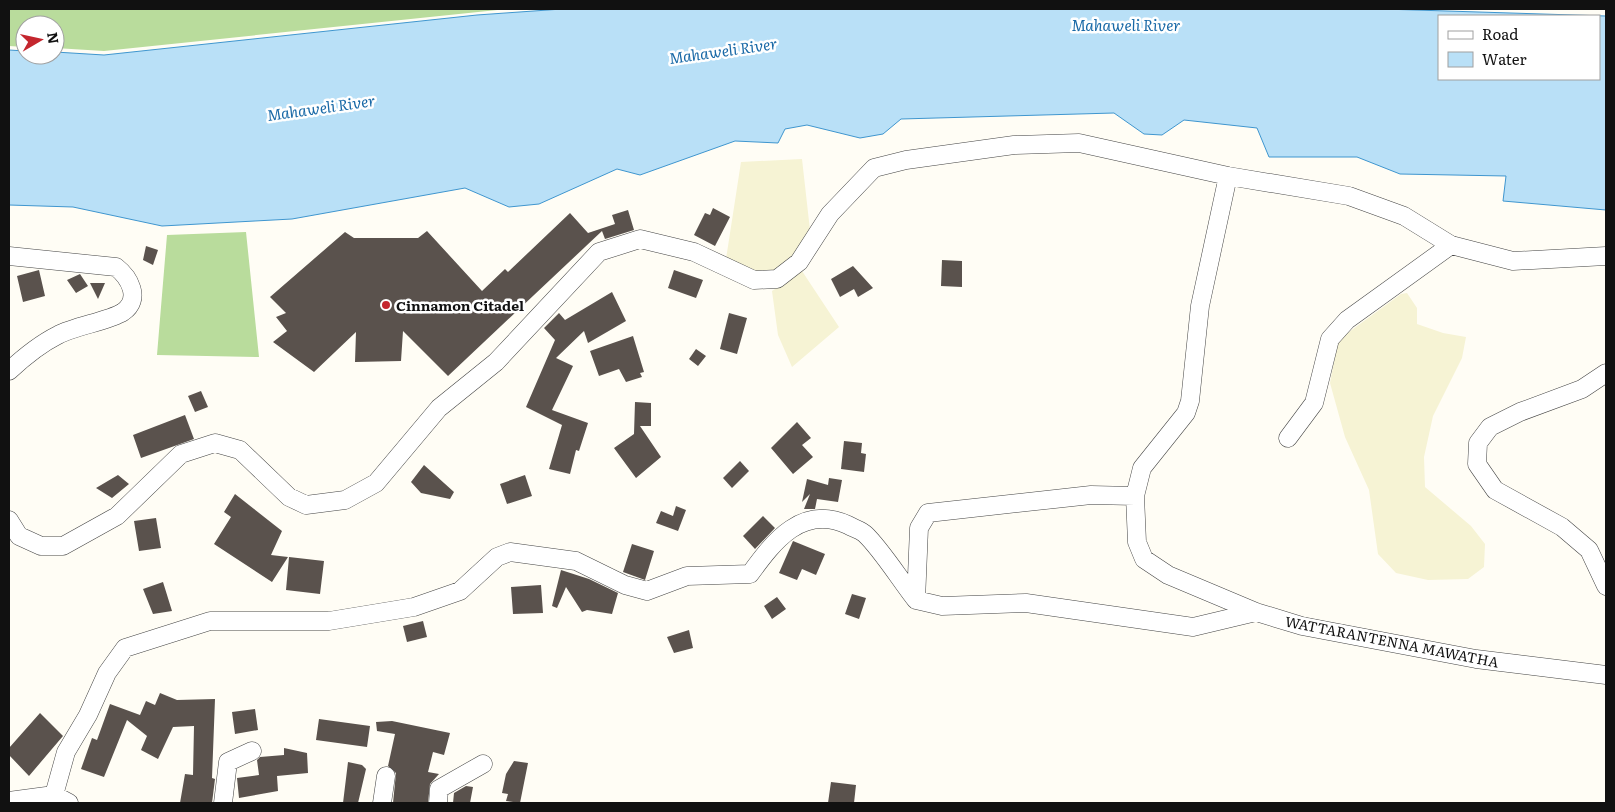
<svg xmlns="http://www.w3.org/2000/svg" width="1615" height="812" font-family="Literata,serif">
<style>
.farmland{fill:#f6f3d4}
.forest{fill:#b9dc9c}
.water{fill:#b9e0f7;stroke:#3f96cf;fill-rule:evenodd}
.building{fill:#5a524d}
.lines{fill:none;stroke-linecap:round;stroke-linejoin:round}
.minor-casing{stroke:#444;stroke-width:19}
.minor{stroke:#fff;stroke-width:18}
.poi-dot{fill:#c4262e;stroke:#fff;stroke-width:2}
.labels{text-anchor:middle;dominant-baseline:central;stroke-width:5;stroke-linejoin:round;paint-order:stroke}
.poi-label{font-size:14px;font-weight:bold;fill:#111;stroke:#fff;text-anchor:start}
.street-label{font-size:14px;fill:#111;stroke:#fff}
.water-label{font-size:15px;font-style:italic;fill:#1768a6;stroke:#fff}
</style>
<rect width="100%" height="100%" fill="#fffdf5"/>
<!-- farmland -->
<path class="farmland" d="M802,159L811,239L785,269L756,276L726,259L741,162Z
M802,271L839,327L792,367L778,335L772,291Z
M1407,293L1417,308V324L1443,333L1466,337L1462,358L1433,416L1424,457L1425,487L1471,526L1485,544L1484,567L1468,579L1428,580L1396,573L1378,554L1369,490L1345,437L1330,383L1338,340L1401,294Z"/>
<!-- forest -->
<path class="forest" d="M9,9H507L104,51L55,48V25H25V47L9,46Z
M246,232L259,357L157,355L167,235Z"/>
<!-- water -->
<path class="water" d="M562,9H1383L1606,16V210L1503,201L1506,176L1400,174L1357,157H1269L1257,128L1184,120L1162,135L1144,134L1114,113L901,119L883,134L860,138L807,125L785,129L778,143L735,141L640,175L617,169L539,204L509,207L465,188L292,219L162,226L73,207L9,205V50L25,51V55H55V52L104,55L477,15ZM1439,16H1599V79H1439Z"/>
<!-- building -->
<path class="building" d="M713,208L730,217L715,246L694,235L705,213L710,215Z
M628,210L634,230L605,239L602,231L448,376L403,331L401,361L355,362L356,332L314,372L273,342L287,331L276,317L286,313L270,297L345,232L354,238H418L427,231L482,291L505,269L508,272L570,213L588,233L615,224L612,215Z
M146,246L158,250L153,265L143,260Z
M942,260L962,261V287L941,286Z
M853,266L873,288L858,297L854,289L840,297L831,279Z
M39,270L45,296L23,302L17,276Z
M674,270L703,280L696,298L668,288Z
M80,274L88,286L76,293L67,280Z
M90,283H105L98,299Z
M612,292L626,321L588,343L584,331L556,358L573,366L552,410L588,423L579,451L576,450L570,474L549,469L562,425L526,407L555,340L544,328L559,313L565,320Z
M729,313L747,318L737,354L720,349Z
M633,336L644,372L640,373L642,377L626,382L619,369L599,376L590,351Z
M696,349L706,356L698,366L689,359Z
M201,391L208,407L195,412L188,396Z
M635,402L651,403V426H640L661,457L636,478L614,448L634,434Z
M185,415L194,439L141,458L133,435Z
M797,422L811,438L802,445L813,457L793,474L771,448Z
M844,441L862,443L861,453L866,454L864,472L841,469Z
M740,461L749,471L732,488L723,478Z
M424,465L454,492L450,499L421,493L411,482Z
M118,475L129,484L112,498L96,488Z
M525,475L532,496L507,504L500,484Z
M829,478L842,480L838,502L817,499L815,509H804L810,494L802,502L807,479L828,485Z
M235,494L282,531L271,555L288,557L272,582L214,544L231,517L224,512Z
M676,506L686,510L678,531L656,523L661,511L673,516Z
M763,516L775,528L755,549L743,536Z
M156,518L161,548L139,551L134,521Z
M793,541L825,554L816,575L802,569L797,580L779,573Z
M632,544L654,551L645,580L623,572Z
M289,557L324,561L320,594L286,590Z
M561,570L589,579L618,593L612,614L587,610L582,612L566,587L557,608L552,606Z
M163,582L172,611L153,614L143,589Z
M541,585L543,613L513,614L511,587Z
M852,594L866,598L859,619L845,614Z
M777,597L786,609L772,619L764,606Z
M423,621L427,637L407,642L403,626Z
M689,630L693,648L674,653L667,637Z
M160,693L177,700L215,699L212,778L215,779L212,803H180L185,774L193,775L194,726L173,727L158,759L141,750L147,736L127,720L104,777L81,769L92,738L97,740L110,704L140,715L146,701L155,705Z
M255,709L258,730L235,734L232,712Z
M40,713L63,736L29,776L9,755V748Z
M319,719L370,726L367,747L316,740Z
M392,721L450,733L444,755L433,752L428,772L439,774L430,784L428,803H393L396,773L388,766L395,734L377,731L376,722Z
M284,748L307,753L308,773L277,776L278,791L239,798L237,778L259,775L257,760L260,757L284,755Z
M514,761L528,763L520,803L506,801L508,794L502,793L506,774Z
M348,762L362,765L366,769L358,803H343Z
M831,782L856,785L854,803H828Z
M466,786L473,787L470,803H453L454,793Z"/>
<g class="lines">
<defs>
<path id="minor" d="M1228,176L1200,306L1190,401L1186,413L1142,468L1135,496L1137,542L1144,559L1168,575L1256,612L1302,626L1476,659L1606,675
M9,256L116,267C129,277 142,299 123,312C109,321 75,326 58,335C40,344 24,357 9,371
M1606,373L1582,389L1520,412L1490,427L1478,443L1477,464L1495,490L1562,527L1589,550L1606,586
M1288,438L1314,403L1330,339L1347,320L1451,245
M9,520L19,536L41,546H63L117,516L181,454L215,443L240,450L289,497L306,505L345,500L376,483L439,408L496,362L599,252L640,239L694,252L754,280L777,279L799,262L830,214L874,168L906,160L1014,145L1079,143L1228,176L1349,196L1404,216L1451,245L1513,261L1606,256
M916,600L919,528L928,513L1091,495L1135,496
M54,795L66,752L88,715L107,673L125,648L210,621H329L414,607L460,591L497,557L510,552L576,561L625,585L647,591L687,576L750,574C774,541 802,504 848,525C853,528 861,530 865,534C881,549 901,581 916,600L942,606L1026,603L1193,627L1256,612
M9,801L54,795L69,803
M223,803L228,762L252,751
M382,803L386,776
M438,803L439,789L483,764"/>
</defs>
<!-- minor casing -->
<use href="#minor" class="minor-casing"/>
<!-- minor -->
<use href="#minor" class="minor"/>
</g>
<!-- markers -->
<circle class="poi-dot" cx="386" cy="305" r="5"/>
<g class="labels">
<!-- poi labels -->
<g class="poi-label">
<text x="396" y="305">Cinnamon Citadel</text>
</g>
<!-- street labels -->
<g class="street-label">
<text transform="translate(1392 641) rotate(11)">WATTARANTENNA MAWATHA</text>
</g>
<!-- water labels -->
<g class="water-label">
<text x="1126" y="24">Mahaweli River</text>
<text transform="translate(723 50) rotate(-8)">Mahaweli River</text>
<text transform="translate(321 107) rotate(-8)">Mahaweli River</text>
</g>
</g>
<!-- border -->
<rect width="1615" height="812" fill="none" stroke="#111111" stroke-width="20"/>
<!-- legend -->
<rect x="1438" y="15" width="162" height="65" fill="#ffffff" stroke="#a0a0a0"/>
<rect x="1448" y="31" width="25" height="8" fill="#ffffff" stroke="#a0a0a0"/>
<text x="1482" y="40" font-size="15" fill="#111111">Road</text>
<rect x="1448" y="52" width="25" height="15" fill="#b9e0f7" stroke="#a0a0a0"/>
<text x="1482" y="65" font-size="15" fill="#111111">Water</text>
<!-- north arrow -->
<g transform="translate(40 40) rotate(81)"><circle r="24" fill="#ffffff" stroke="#a0a0a0"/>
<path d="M0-4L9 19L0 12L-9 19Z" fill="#c4262e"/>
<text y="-8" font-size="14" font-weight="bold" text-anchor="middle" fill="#111111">N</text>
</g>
</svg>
